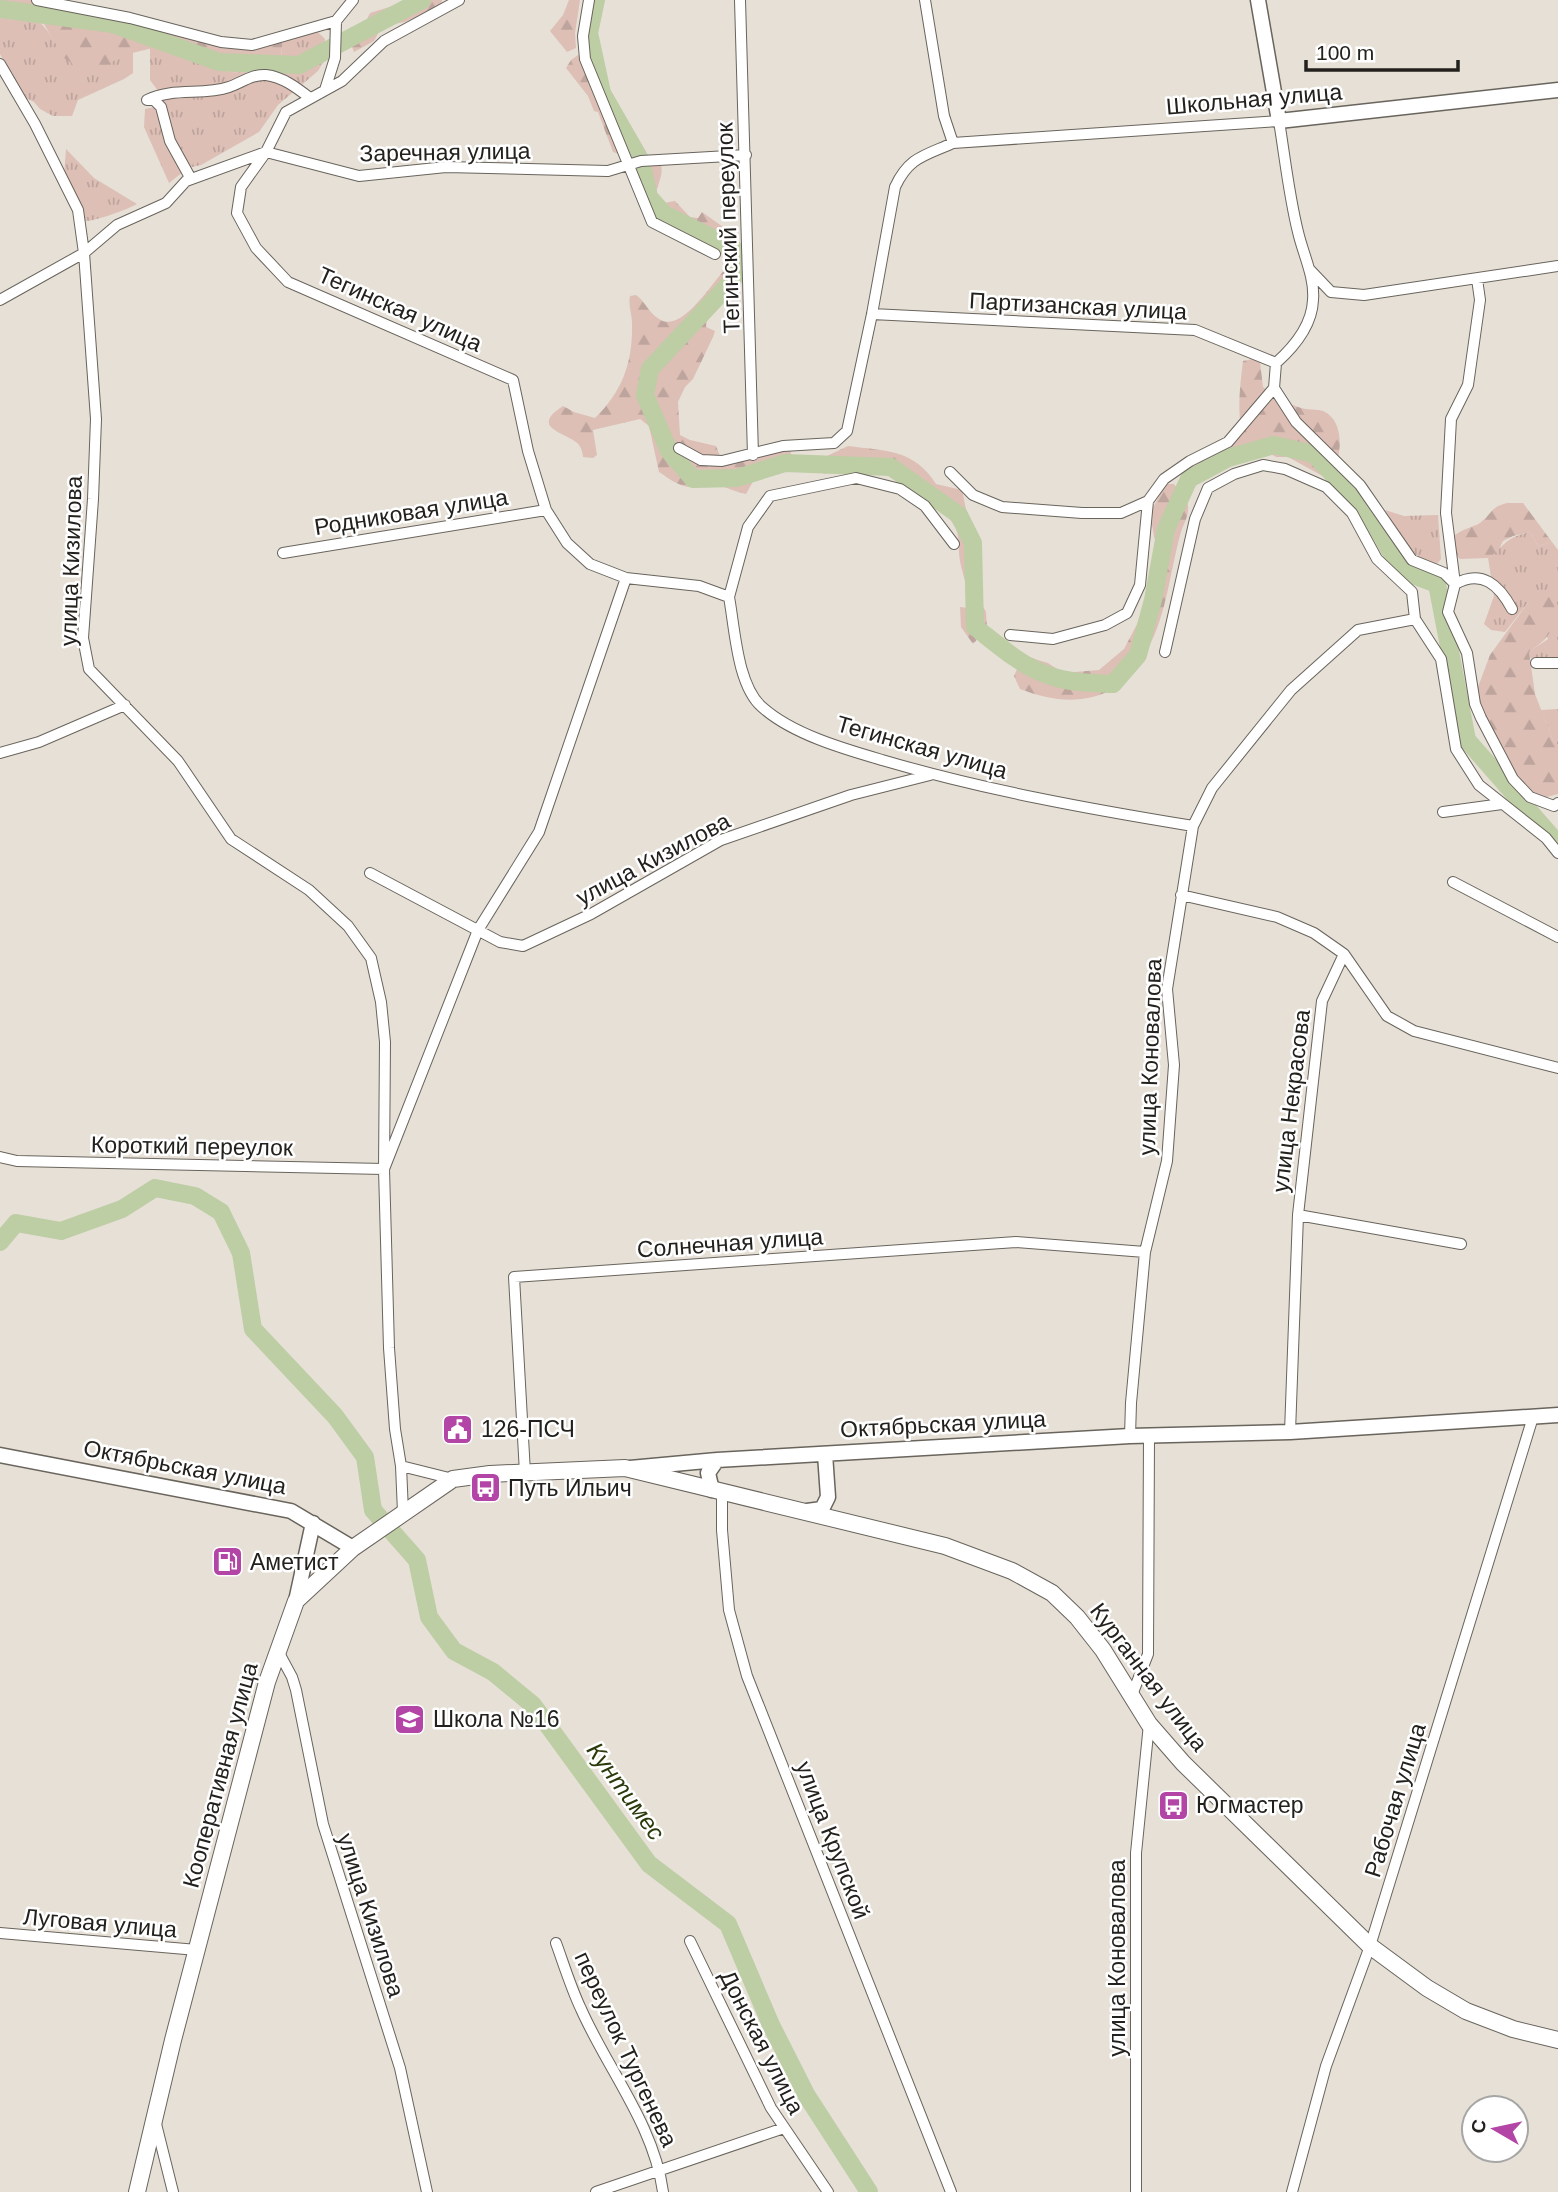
<svg xmlns="http://www.w3.org/2000/svg" width="1558" height="2192" font-family="Arial,sans-serif">
<style>
.grass{fill:url(#grass-tufts)}
.forest{fill:url(#forest-firs)}
.lines{fill:none;stroke-linecap:round;stroke-linejoin:round}
.river{stroke:#bdcda4;stroke-width:18}
.street-casing{stroke:#69645c;stroke-width:12}
.secondary-casing{stroke:#69645c;stroke-width:17}
.primary-casing{stroke:#69645c;stroke-width:18}
.street{stroke:#fff;stroke-width:10}
.secondary{stroke:#fff;stroke-width:14}
.primary{stroke:#fff;stroke-width:16}
.labels{text-anchor:middle;dominant-baseline:central;stroke-width:5;stroke-linejoin:round;paint-order:stroke}
.street-label{font-size:23px;fill:#23211d;stroke:#fff}
.poi-label{font-size:23px;fill:#23211d;stroke:#fff;text-anchor:start}
.water-label{font-size:24px;font-style:italic;fill:#2b3a0b;stroke:#fff}
</style>
<defs>
<pattern id="grass-tufts" width="24" height="20" patternUnits="userSpaceOnUse" patternTransform="scale(1.75)"><rect width="24" height="20" fill="#ddbfb6"/><path d="M3 7l-1-3M5 7V3M7 7l1-3M15 17l-1-3M17 17v-4M19 17l1-3" fill="none" stroke="#bda49c"/></pattern>
<pattern id="forest-firs" width="22" height="20" patternUnits="userSpaceOnUse" patternTransform="scale(1.75)"><rect width="22" height="20" fill="#ddbfb6"/><path d="M5 1l3.5 6h-7zM16 11l3.5 6h-7z" fill="#bda49c"/></pattern>
</defs>
<rect width="100%" height="100%" fill="#e6e0d7"/>
<!-- grass -->
<path class="grass" d="M32,17C52,28 56,51 74,65L133,51V73L124,79L78,100L72,116H53L40,109L34,102L22,96L0,54V18L16,20Z
M318,32L325,39L324,61L318,71L278,105L259,132L201,165L188,168L169,183L144,127L145,109L155,107L161,95L150,80V48L158,47L194,58L220,70L238,73L262,71L281,58L283,40Z
M66,149L94,178L137,204C129,209 93,222 84,221L64,176Z
M1385,510L1404,516L1438,515L1441,559L1437,564C1410,562 1398,530 1385,510Z
M1530,532L1538,546L1552,542L1558,550V657L1530,658L1529,652L1548,639L1529,601L1505,632L1491,630L1484,624L1494,596L1488,558C1507,544 1504,538 1530,532Z
M1558,709V745L1553,740L1541,710Z"/>
<!-- forest -->
<path class="forest" d="M0,0H37L221,42L283,40L281,57L262,71L238,73L220,70L194,58L164,52L157,47L120,56L107,66L88,68L74,65L64,58L44,24L32,17L16,20L0,18Z
M412,0H442L441,5L405,22L382,26L374,41L354,52L347,34L363,27L370,13Z
M569,0H580L575,33L576,48L567,52L550,31L563,15Z
M578,55L585,59L613,119L628,128L639,152L631,158L613,152L598,112L594,111L588,96L566,68L571,60Z
M657,163L661,164C664,179 655,185 656,199L664,203L675,201L690,217L698,218L702,212L733,234L732,261L729,266L739,275V281C725,290 708,310 706,327L715,331L713,337L693,379L685,387L678,402L680,435L690,440L716,446L722,461L790,449L792,458L781,471L755,478L746,494C736,492 728,488 719,485C708,481 700,486 690,487C679,487 667,477 659,472L649,426L640,419L593,430L597,455L593,458L583,457C582,450 581,446 576,442C563,432 530,427 563,406L574,412L595,418C623,391 633,361 632,323C632,314 628,305 630,296L636,295C645,301 648,312 659,319C682,335 714,279 728,266L720,251L709,243L696,235L673,228L651,214L636,168Z
M1253,359L1260,362L1263,387C1272,395 1293,407 1306,409C1312,410 1317,409 1323,411C1347,421 1342,463 1328,479L1288,457H1276L1269,453L1240,459L1208,476L1194,480L1192,465L1226,446L1242,434C1237,410 1240,385 1243,361Z
M848,446C886,451 914,449 936,484L962,490L973,543L974,589L986,612L987,629L973,644L961,627L960,607L968,608C971,592 963,578 960,561C958,551 960,538 956,529C933,485 870,459 824,474L819,468L827,456Z
M1165,484H1174C1179,491 1188,498 1188,506C1189,516 1184,523 1181,532C1167,581 1166,638 1128,675C1125,679 1121,685 1117,687C1085,705 1054,702 1020,689L1014,676L1018,667L1028,657L1048,663L1063,673L1099,670L1124,649L1144,611L1155,605L1165,578L1164,560L1154,537L1152,525L1153,508Z
M1507,503H1523L1552,542L1538,546L1530,532L1513,536L1503,541L1498,551L1488,558L1460,559L1455,554L1454,536C1464,528 1471,528 1480,523C1492,514 1490,507 1507,503Z
M1553,596C1558,624 1553,636 1529,652L1535,694L1553,740L1558,745V794L1543,798L1522,787L1478,704V687L1490,655L1529,601Z"/>
<g class="lines">
<!-- river -->
<path class="river" d="M596,0L589,33L602,93L641,161L649,197L664,214L733,248L736,265L733,280L650,369L645,395L669,451L693,479L737,478L785,463L891,467L959,515L973,543L975,627C997,644 1021,666 1048,675C1069,683 1091,683 1113,684L1138,655L1153,600L1166,529L1189,479L1228,458L1274,445L1314,454L1367,511L1402,571L1437,584L1467,740L1558,844
M0,9L113,24L219,62L299,65L422,0
M0,1242L16,1223L61,1231L122,1209L155,1188L195,1196L221,1212L241,1253L253,1329L335,1416L365,1457L373,1510L417,1560L429,1617L454,1651L493,1672L533,1705L649,1864L728,1924L771,2025L807,2096L869,2192"/>
<defs>
<path id="street" d="M37,0L130,18L221,42L252,45L336,21L353,0
M459,0L384,41L342,81L286,112L266,152L241,187L237,213L256,248L288,282L513,380L528,451L546,510L567,543L590,564L626,578L699,586L729,597C735,629 737,685 762,707C792,734 844,749 882,760C984,790 1089,809 1193,826
M589,0L583,36L585,59L652,222L715,254
M740,0L753,455
M0,64L35,124L78,210L84,253L96,419L93,499L83,638L89,669L178,761L231,839L309,890L348,926L371,958L381,1002L385,1042L384,1169L389,1348L395,1429L401,1466L453,1479
M325,90L335,58L336,21
M953,143L1279,121C1285,158 1289,196 1298,232C1303,254 1315,277 1313,300C1312,326 1294,347 1276,363L1274,388
M266,152L359,176L446,167L608,171L641,161L746,155
M191,179L170,141L161,107L154,100H147C173,87 203,96 229,87C241,83 252,74 266,75C283,77 297,88 310,98
M1310,270L1331,292L1364,295L1558,266
M0,300L84,253L117,225L166,203L186,181L266,152
M872,314L1195,330L1276,363
M1274,388L1296,422L1360,485L1412,560L1444,573L1455,584L1446,513L1451,419L1468,385L1480,300L1477,279
M679,448L701,460L722,461L783,446L834,443L847,431L872,314L895,187C909,157 924,156 953,143L944,116L925,0
M950,472L973,495L1002,507L1082,513H1121L1148,501L1164,479L1190,461L1228,442L1274,388
M283,553L546,510
M729,597L748,527L770,496L856,478L900,489L925,506L954,544
M1512,609C1499,585 1482,569 1455,584L1448,612L1467,653L1475,704L1481,718L1513,779L1530,797L1554,806L1558,803
M1010,635L1053,639L1105,625L1127,613L1140,585L1148,501
M1165,652L1195,519L1208,488L1234,474L1263,465L1285,469L1326,487L1352,513L1377,559L1412,592L1415,619L1441,659L1456,749L1479,785L1546,838L1558,853
M1536,663H1558
M0,753L39,742L125,705
M1443,812L1502,804
M370,873L500,942L523,946L591,914L721,840L851,795L930,775
M1453,882L1558,937
M1181,895L1277,917L1314,933L1344,954L1387,1016L1414,1031L1558,1068
M0,1157L17,1161L384,1169L478,930L539,832L626,578
M1298,1215L1461,1244
M1290,1432L1298,1215L1322,1001L1344,954
M1130,1436L1131,1403L1145,1252L1167,1161L1174,1065L1167,989L1193,826L1212,788L1291,690L1358,630L1415,619
M401,1466L403,1512
M525,1473L514,1277L1016,1242L1145,1252
M722,1493V1530L729,1610L747,1676L951,2192
M278,1651L292,1677L296,1690L323,1824L400,2068L427,2192
M1132,1695L1148,1654L1149,1436
M0,1933L197,1950
M690,1941L771,2108L828,2192
M556,1943C564,1965 571,1988 581,2009C608,2070 654,2125 663,2192
M156,2124L173,2192
M596,2192L784,2128
M1136,2192V1853L1149,1724
M1292,2192L1326,2066L1370,1946L1533,1417"/>
<path id="secondary" d="M1258,0L1279,121L1558,90
M0,1455L291,1511L353,1548
M630,1468L717,1460L1130,1436L1290,1432L1558,1415
M712,1490L708,1473L717,1460
M807,1511L822,1509L828,1497L825,1454
M296,1601L313,1523"/>
<path id="primary" d="M137,2192L173,2040L267,1682L296,1601L353,1548L453,1479L490,1474L625,1468L945,1546L1012,1571L1052,1593L1077,1617L1103,1650L1149,1724L1183,1763L1370,1946L1427,1988L1466,2011L1513,2029L1558,2040"/>
</defs>
<!-- street casing -->
<use href="#street" class="street-casing"/>
<!-- secondary casing -->
<use href="#secondary" class="secondary-casing"/>
<!-- primary casing -->
<use href="#primary" class="primary-casing"/>
<!-- street -->
<use href="#street" class="street"/>
<!-- secondary -->
<use href="#secondary" class="secondary"/>
<!-- primary -->
<use href="#primary" class="primary"/>
</g>
<!-- icons -->
<defs>
<symbol id="civic-square" viewBox="-11 -11 22 22"><rect x="-9" y="-9" width="18" height="18" rx="4" fill="#b245a5" stroke="#fff"/><path d="M-.6-6.5H3V-4.5H.6V-3L4-1V1h2V6H-6V1h2V-1L-.6-3ZM-1.2 2.5V6h2.4V2.5Z" fill="#fff"/></symbol>
<symbol id="bus-square" viewBox="-11 -11 22 22"><rect x="-9" y="-9" width="18" height="18" rx="4" fill="#b245a5" stroke="#fff"/><path d="M-5-6H5V4H4V6H2V4H-2V6H-4V4H-5ZM-3.5-4V0h7V-4ZM-3.5 1.2v1.5H-2V1.2ZM2 1.2v1.5H3.5V1.2Z" fill="#fff"/></symbol>
<symbol id="fuel-square" viewBox="-11 -11 22 22"><rect x="-9" y="-9" width="18" height="18" rx="4" fill="#b245a5" stroke="#fff"/><path d="M-5.5-6h7V0h2V4h1.3V-2.5L3-4.5l.8-.8L6-3V5H2.5V1h-1V6h-7ZM-4.2-4.7v3.2H.2V-4.7Z" fill="#fff"/></symbol>
<symbol id="school-square" viewBox="-11 -11 22 22"><rect x="-9" y="-9" width="18" height="18" rx="4" fill="#b245a5" stroke="#fff"/><path d="M0-5L7-2L0 1L-7-2ZM-4 1L0 2.5L4 1V4Q0 6-4 4Z" fill="#fff"/></symbol>
</defs>
<g fill-rule="evenodd">
<use href="#civic-square" x="440" y="1412" width="35" height="35"/>
<use href="#bus-square" x="468" y="1470" width="35" height="35"/>
<use href="#fuel-square" x="210" y="1544" width="35" height="35"/>
<use href="#school-square" x="392" y="1702" width="35" height="35"/>
<use href="#bus-square" x="1156" y="1788" width="35" height="35"/>
</g>
<g class="labels">
<!-- street labels -->
<g class="street-label">
<text transform="translate(1254 99) rotate(-5)">Школьная улица</text>
<text transform="translate(445 152) rotate(-1)">Заречная улица</text>
<text transform="translate(728 228) rotate(-92)">Тегинский переулок</text>
<text transform="translate(1078 306) rotate(3)">Партизанская улица</text>
<text transform="translate(400 309) rotate(24)">Тегинская улица</text>
<text transform="translate(411 512) rotate(-9)">Родниковая улица</text>
<text transform="translate(71 561) rotate(-88)">улица Кизилова</text>
<text transform="translate(922 747) rotate(16)">Тегинская улица</text>
<text transform="translate(653 859) rotate(-28)">улица Кизилова</text>
<text transform="translate(1150 1057) rotate(-88)">улица Коновалова</text>
<text transform="translate(1291 1101) rotate(-83)">улица Некрасова</text>
<text transform="translate(192 1146) rotate(1)">Короткий переулок</text>
<text transform="translate(730 1243) rotate(-4)">Солнечная улица</text>
<text transform="translate(943 1424) rotate(-3)">Октябрьская улица</text>
<text transform="translate(185 1467) rotate(11)">Октябрьская улица</text>
<text transform="translate(1149 1677) rotate(53)">Курганная улица</text>
<text transform="translate(220 1775) rotate(-75)">Кооперативная улица</text>
<text transform="translate(1395 1800) rotate(-73)">Рабочая улица</text>
<text transform="translate(833 1840) rotate(69)">улица Крупской</text>
<text transform="translate(371 1915) rotate(72)">улица Кизилова</text>
<text transform="translate(100 1923) rotate(5)">Луговая улица</text>
<text transform="translate(1117 1958) rotate(-90)">улица Коновалова</text>
<text transform="translate(762 2042) rotate(63)">Донская улица</text>
<text transform="translate(626 2049) rotate(65)">переулок Тургенева</text>
</g>
<!-- poi labels -->
<g class="poi-label">
<text x="481" y="1429">126-ПСЧ</text>
<text x="508" y="1488">Путь Ильич</text>
<text x="250" y="1562">Аметист</text>
<text x="433" y="1719">Школа №16</text>
<text x="1196" y="1805">Югмастер</text>
</g>
<!-- water labels -->
<g class="water-label">
<text transform="translate(626 1791) rotate(54)">Кунтимес</text>
</g>
</g>
<!-- north arrow -->
<g transform="translate(1495 2129) rotate(279)"><circle r="33" fill="#ffffff" stroke="#a7a6a5" stroke-width="2"/>
<path d="M0-5L12 26L0 18L-12 26Z" fill="#b245a5"/>
<text y="-10" font-size="19" font-weight="bold" text-anchor="middle" fill="#23211d">С</text>
</g>
<!-- scale -->
<path d="M1306 60v10h152v-10" fill="none" stroke="#23211d" stroke-width="3.5"/>
<text x="1316" y="60" font-size="21" fill="#23211d" stroke="#ffffff" stroke-width="5" paint-order="stroke">100 m</text>
</svg>
